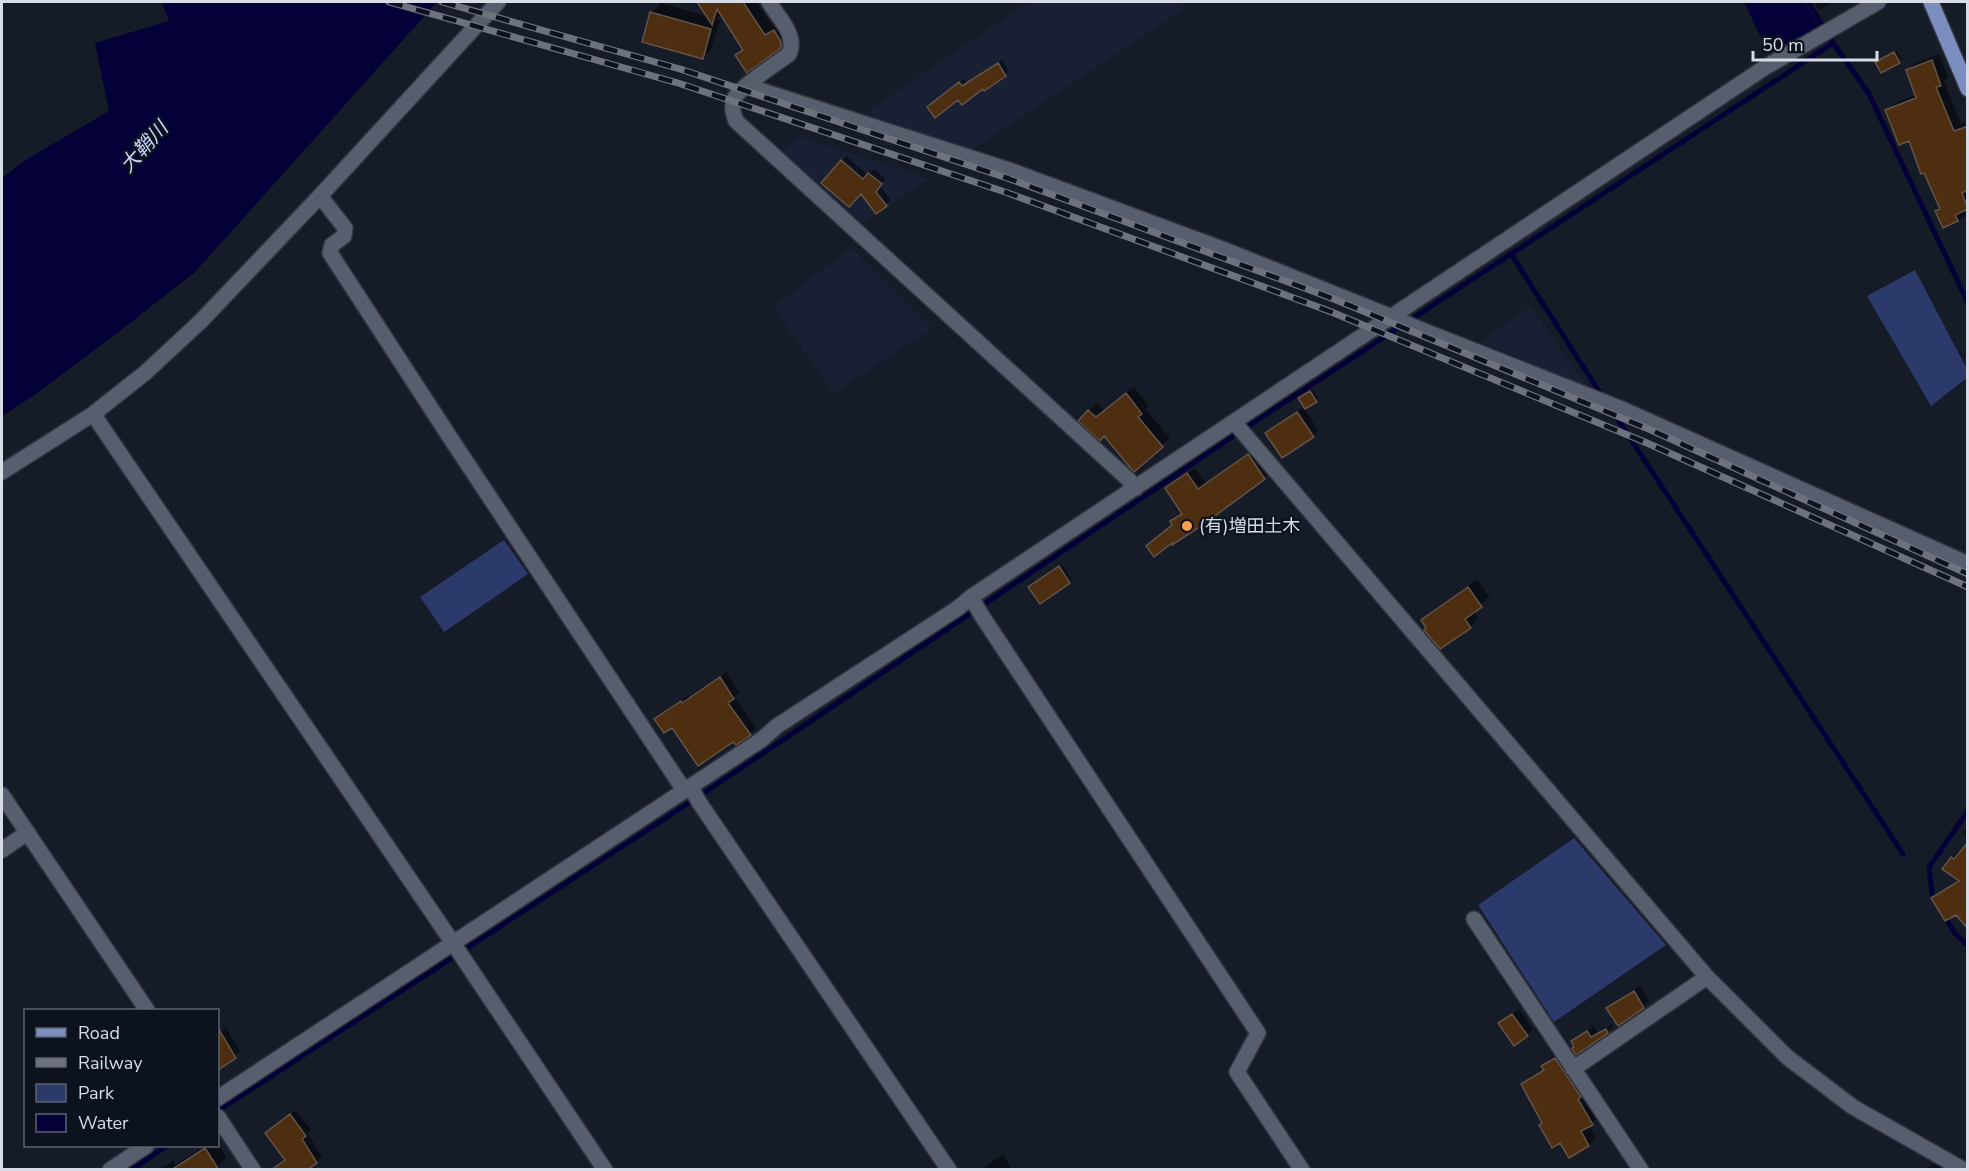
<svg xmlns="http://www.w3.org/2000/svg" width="1969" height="1171" font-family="'Nunito Sans','Noto Sans JP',sans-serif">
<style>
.built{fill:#1a2034}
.green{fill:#2b3a6a}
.water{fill:#030137}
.shadow{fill:#0007}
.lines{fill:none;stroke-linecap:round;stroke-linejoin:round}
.stream{stroke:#030137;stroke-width:5}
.building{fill:#4d2e11;stroke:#635448;stroke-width:1.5}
.minor-casing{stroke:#323440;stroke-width:18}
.primary-casing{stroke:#323440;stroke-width:18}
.minor{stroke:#575e6e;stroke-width:15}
.primary{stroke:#7c8ec0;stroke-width:15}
.rail-casing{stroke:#6e727e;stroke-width:7}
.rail{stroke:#0d121f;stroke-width:4.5;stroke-dasharray:14;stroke-linecap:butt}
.poi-dot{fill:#f8a04b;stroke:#0d121f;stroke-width:2}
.labels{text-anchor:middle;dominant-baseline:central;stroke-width:4.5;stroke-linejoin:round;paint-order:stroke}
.poi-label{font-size:18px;fill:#d8dce6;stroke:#0d121f;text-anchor:start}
.water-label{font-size:20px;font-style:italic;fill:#c8d6fb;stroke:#0d121f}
</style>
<rect width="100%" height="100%" fill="#161b28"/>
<!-- built -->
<path class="built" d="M1029,2H1181L1185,8L972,150L865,113Z
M800,136L930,179L862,223L778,153Z
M851,248L933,328L834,393L773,307Z
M1530,306L1587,387L1481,342Z"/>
<!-- green -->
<path class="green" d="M1915,270L1967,369V378L1931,406L1867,296Z
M504,540L528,574L444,632L420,597Z
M1574,838L1666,945L1554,1022L1478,905Z"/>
<!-- water -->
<path class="water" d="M162,2H437L195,272L121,330L33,396L2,416V178L29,158L109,111L95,43L169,21Z
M1744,2H1804L1820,27L1768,52Z"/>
<!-- shadow -->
<path class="shadow" d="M699,2H756L774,28L782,23L788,38L780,47L737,55L744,49L722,14L716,19L720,20L711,49L702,58L643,41L652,12L661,3L709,17Z
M1814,2H1834L1819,10Z
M1897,51L1902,60L1899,62H1877Z
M1939,54L1948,77L1944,81L1961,124L1968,122V219L1966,216L1944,226L1937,212L1941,207L1910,139L1887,111L1895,103L1917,94L1908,70L1915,63Z
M1002,60L1009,71L1005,75L958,98L932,104L964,79L967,83Z
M846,156L868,175L874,169L886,179L880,186L891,200L877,212L861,193L842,161Z
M1134,387L1149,406L1145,409L1170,438L1135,470L1105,434L1081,420L1097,403L1104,410Z
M1312,389L1318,398L1304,408L1318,430L1313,436L1267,433L1305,406L1302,396Z
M1256,448L1271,471L1264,477L1203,522L1147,546L1174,524L1172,522L1182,512L1167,488L1174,482L1195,468L1206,484Z
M1062,565L1072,580L1069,582L1033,584Z
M1477,579L1489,597L1473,611L1478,618L1470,627L1428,628L1423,620L1431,612Z
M726,672L739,692L734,697L756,728L750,734L734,740L672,726L656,719L662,713L688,696L689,698Z
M1968,828V836L1963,833Z
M1968,845L1956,913L1933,898L1939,892L1959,880L1944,868L1952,858L1958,851L1961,853Z
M1640,986L1649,1001L1618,1024L1608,1008L1614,1002Z
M1519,1009L1533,1029L1527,1035L1506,1018Z
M1612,1024L1613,1026L1607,1032L1576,1047L1573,1042L1594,1026L1598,1033Z
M226,1028L240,1051L218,1068V1034Z
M1562,1052L1599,1117L1589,1125L1596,1138L1589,1145L1569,1156L1561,1141L1544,1122L1522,1084L1529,1077L1545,1068L1543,1066L1550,1059Z
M296,1110L311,1130L307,1133L322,1156L316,1162L292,1157L273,1127Z
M218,1144L226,1157L219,1164L220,1166L217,1170H159L173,1161L175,1165L205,1146Z
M1003,1154L1012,1170H981Z
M1938,1161L1943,1170H1923Z"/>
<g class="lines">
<!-- stream -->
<path class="stream" d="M1808,2L1826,31
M1832,41L1869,94L1968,303
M1511,254L1602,396
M1611,409L1903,854
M1936,901L1932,894L1929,867L1968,811
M1943,914L1954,932L1968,946
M218,1111L704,793L1250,425L1833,43
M131,1170L167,1146"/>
</g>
<!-- building -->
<path class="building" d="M697,2H743L765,35L774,30L781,42V48L747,73L735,55L743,50L717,9L712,25Z
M650,12L711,29L703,59L642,42Z
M1894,52L1900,63L1881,73L1875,62Z
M1932,60L1941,86L1936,87L1954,131L1968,126V190L1962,193L1968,209L1955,215L1958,221L1943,228L1935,211L1940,209L1924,173L1921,174L1909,141L1899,145L1885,110L1916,98L1906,70Z
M998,63L1006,76L984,91L983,89L962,105L958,100L935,118L927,107L959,82L962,86Z
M841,160L863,179L868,173L882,184L876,192L887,206L876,214L861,194L849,207L821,183Z
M1310,391L1317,402L1305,409L1298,398Z
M1126,393L1142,414L1138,417L1163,447L1134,472L1104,436L1100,441L1078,421L1088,410L1096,417Z
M1297,412L1314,437L1282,458L1265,433Z
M1248,454L1265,479L1204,524L1172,545V543L1154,557L1146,546L1172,525L1170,521L1182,514L1165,488L1187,473L1198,489Z
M1059,566L1070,583L1040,604L1028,587Z
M1468,587L1482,607L1465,619L1471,628L1440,649L1424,630L1426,628L1421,620Z
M720,677L734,699L728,703L751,735L736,745L733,742L698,766L672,728L664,733L654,719L681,701L682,703Z
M1968,842V929L1956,915L1945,921L1931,898L1959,881L1942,869L1951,857L1954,859Z
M1634,991L1644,1008L1618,1026L1606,1008Z
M1512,1014L1528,1036L1514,1046L1498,1023Z
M218,1028L236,1058L218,1070Z
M1606,1029L1608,1033L1576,1055L1572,1048L1574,1047L1571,1041L1587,1031L1591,1037Z
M1555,1058L1581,1097L1578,1099L1593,1125L1581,1131L1589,1146L1569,1158L1560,1143L1552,1148L1539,1125L1542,1123L1521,1084L1544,1070L1541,1066Z
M290,1114L306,1136L302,1139L317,1163L307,1170H271L285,1160L265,1133Z
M205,1148L219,1170H171Z"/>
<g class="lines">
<defs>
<path id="minor" d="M769,2C778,17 798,36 789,54C776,64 743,85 735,97C731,106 733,113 736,121L1128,479L1136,488
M747,86L1012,171L1225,250L1392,317L1412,326L1622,409L1968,564
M320,196L345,228L344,236L332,245L330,253L451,439L684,790
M93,414L453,943L605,1170
M1234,422L1707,977L1787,1057L1853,1107L1964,1170
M2,472L93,414L145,373L201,321L320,196L498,2
M971,597L982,616L1258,1033L1237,1072L1302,1170
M690,786L699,802L949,1170
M2,795L147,1010
M2,850L27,833
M1474,919L1641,1170
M1573,1069L1707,977
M218,1098L761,740L777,726L958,608L971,597L1764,68L1878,2
M218,1117L253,1170
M110,1170L146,1146"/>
<path id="primary" d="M1931,2L1968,89"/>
</defs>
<!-- minor casing -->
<use href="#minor" class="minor-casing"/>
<!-- primary casing -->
<use href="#primary" class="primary-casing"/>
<!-- minor -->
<use href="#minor" class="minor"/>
<!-- primary -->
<use href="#primary" class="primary"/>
<defs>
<path id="rail" d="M389,2L678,83L1008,193L1329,311L1647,443L1968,587
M442,2L680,69L1010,179L1334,299L1651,430L1968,574"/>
</defs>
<!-- rail casing -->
<use href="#rail" class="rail-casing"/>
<!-- rail -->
<use href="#rail" class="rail"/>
</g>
<!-- markers -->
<circle class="poi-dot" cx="1187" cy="526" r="6"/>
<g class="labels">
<!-- poi labels -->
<g class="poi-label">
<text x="1199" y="526">(有)増田土木</text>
</g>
<!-- water labels -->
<g class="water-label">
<text transform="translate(144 147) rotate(-48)">大鞘川</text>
</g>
</g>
<!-- border -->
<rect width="1969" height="1171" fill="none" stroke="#d8dce6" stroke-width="6"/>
<!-- legend -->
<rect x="24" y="1009" width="195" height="138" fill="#0d121f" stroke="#5e636f" stroke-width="1.5"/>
<rect x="36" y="1028" width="30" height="9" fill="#7c8ec0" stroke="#5e636f" stroke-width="1.5"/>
<text x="78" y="1039" font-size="18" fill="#d8dce6">Road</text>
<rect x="36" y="1058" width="30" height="9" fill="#6e727e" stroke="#5e636f" stroke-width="1.5"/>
<text x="78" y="1069" font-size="18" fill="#d8dce6">Railway</text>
<rect x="36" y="1084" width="30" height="18" fill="#2b3a6a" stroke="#5e636f" stroke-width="1.5"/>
<text x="78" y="1099" font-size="18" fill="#d8dce6">Park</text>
<rect x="36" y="1114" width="30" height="18" fill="#030137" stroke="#5e636f" stroke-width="1.5"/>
<text x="78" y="1129" font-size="18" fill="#d8dce6">Water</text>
<!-- scale -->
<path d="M1753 51v9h124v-9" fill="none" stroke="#d8dce6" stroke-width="3"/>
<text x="1762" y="51" font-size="18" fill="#d8dce6" stroke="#0d121f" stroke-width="4.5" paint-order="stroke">50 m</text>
</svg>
